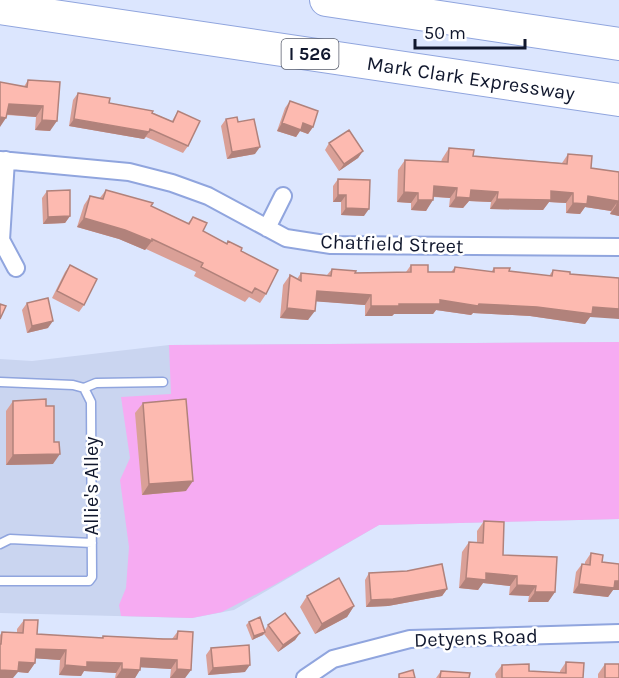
<svg xmlns="http://www.w3.org/2000/svg" width="619" height="678" font-family="Karla,sans-serif">
<style>
.built{fill:#cad5f0}
.green{fill:#f6abf2}
.lines{fill:none;stroke-linecap:round;stroke-linejoin:round}
.lane-casing{stroke:#90a5de;stroke-width:11}
.street-casing{stroke:#90a5de;stroke-width:20}
.highway-casing{stroke:#90a5de;stroke-width:34}
.lane{stroke:#fff;stroke-width:8}
.street{stroke:#fff;stroke-width:16}
.highway{stroke:#fff;stroke-width:32}
.wall{fill:#daa097}
.shaded-wall{fill:#b1827b}
.building{fill:#fdbab0;stroke:#b1827b;stroke-width:1.5}
.labels{text-anchor:middle;dominant-baseline:central;stroke-width:5;stroke-linejoin:round;paint-order:stroke}
.shield{fill:#fff;stroke:#585d6c;stroke-width:1.5}
.shield-label{font-size:18px;font-weight:bold;fill:#10172d}
.street-label{font-size:20px;fill:#10172d;stroke:#fff}
</style>
<rect width="100%" height="100%" fill="#dce6fe"/>
<!-- built -->
<path class="built" d="M619,342V519L379,525L234,610L192,618L0,613V359L32,361L169,345Z"/>
<!-- green -->
<path class="green" d="M619,342V519L379,525L274,585L222,612L192,618L121,616L119,605L126,588L129,547L120,480L130,458L121,397L171,394L169,345Z"/>
<g class="lines">
<defs>
<path id="lane" d="M0,382L73,385L84,388L91,402L92,577L89,581H0
M84,388L96,383L163,382
M0,544L10,539L92,543"/>
<path id="street" d="M0,160L129,172L172,183L208,196L286,238L331,245L619,247
M6,160L1,240L16,268
M267,228L283,196
M305,678L333,659L410,639L619,633"/>
<g id="highway">
<path d="M326,0L619,44"/>
<path id="s1" d="M0,8L619,100"/>
</g>
</defs>
<!-- lane casing -->
<use href="#lane" class="lane-casing"/>
<!-- street casing -->
<use href="#street" class="street-casing"/>
<!-- highway casing -->
<use href="#highway" class="highway-casing"/>
<!-- lane -->
<use href="#lane" class="lane"/>
<!-- street -->
<use href="#street" class="street"/>
<!-- highway -->
<use href="#highway" class="highway"/>
</g>
<!-- wall -->
<path class="wall" d="M28,80L60,82L50,131L35,130L36,117L7,115Z
M78,93L109,103L152,113L172,121L178,111L188,146L183,153L146,137L144,139L69,126L73,100Z
M290,101L313,127L308,134L300,131L296,137L277,131L285,108Z
M226,119L238,122L255,154L227,159L221,126Z
M329,143L363,151L358,158L339,171L325,150Z
M449,148L473,156L562,163L568,154L591,168L619,172V216L610,214L611,211L585,207L580,214L566,213V203L549,202L543,210L490,209L491,202L469,201L463,208L449,207L450,198L433,197L426,211L411,210V203L397,202L398,170L405,160L441,162L442,159Z
M338,179L364,216L341,215V202H333V186Z
M106,190L151,206L188,223L193,217L203,231L241,251L266,294L260,303L249,297L245,302L194,276L196,272L146,249L145,250L119,239L77,227L84,205L90,196L99,199Z
M47,191L70,216L65,223L43,224L42,198Z
M70,265L84,305L79,312L52,298L65,272Z
M411,265L428,272H451L455,267L491,272L494,268L509,271L549,276L553,270L570,274L590,317L585,324L530,316L473,313L471,315L436,310L433,314H394L392,316H365V305L316,301L308,320L280,318L283,285L290,275L297,279L301,273L327,275L332,269L355,273L406,272Z
M27,303L48,328L27,333L22,310Z
M13,401L53,464L6,465V411Z
M143,403L186,491L142,495L135,413Z
M484,521L503,555L555,592L548,602H528L529,596L509,595L510,586L483,583L478,590L459,588L462,552L469,542L477,543V531Z
M591,553L602,562L619,564V590H613L608,597L573,593L576,572L582,564H585V562Z
M407,571L447,589L442,596L388,606L366,607L365,580L369,573Z
M307,596L354,606L347,617L315,634L300,607Z
M24,620L37,634L102,638L103,636L172,639L178,631L191,670L185,678H170L171,669L141,667L135,678H115L116,673L84,671L81,676L59,675L60,660L35,658V663L28,673L18,672L0,678V635L2,632L17,633V629Z
M249,622L265,630L268,625L300,633L295,640L278,652L264,634L263,635L252,640L246,625Z
M211,648L245,672L208,675L206,655Z
M566,662L583,678H496L495,674L502,665L529,671L560,673V671Z
M605,664L619,678H598V674Z
M441,671L469,678H436Z"/>
<!-- shaded-wall -->
<path class="shaded-wall" d="M9,104L43,106L36,117L2,114Z
M0,117L6,118L0,127Z
M74,119L149,132L144,139L69,126Z
M42,120L57,121L50,131L35,130Z
M282,123H303L313,127L308,134L300,131L296,137L277,131Z
M260,147L255,154L227,159L232,152Z
M363,151L358,158L339,171L344,164Z
M434,186L457,188L450,198L427,196Z
M471,190L498,192L491,202L469,201L463,208L449,207L456,197Z
M551,191L573,193L566,203L549,202L543,210L490,209L497,199Z
M404,192L418,193L411,203L397,202Z
M338,195H346L341,202H333Z
M588,196L618,201L611,211L585,207L580,214L566,213L573,203Z
M418,200H433L426,211L411,210Z
M617,204H619V216L610,214Z
M346,208L369,209L364,216L341,215Z
M70,216L65,223L43,224L48,217Z
M84,218L125,230L152,241L145,250L119,239L77,227Z
M317,291L371,295L365,305L310,301Z
M440,300L479,304L593,307L619,309V319L590,317L585,324L530,316L473,313L471,315L436,310L433,314H394L392,316H365L371,306Z
M287,308L315,311L308,320L280,318Z
M53,321L48,328L27,333L32,326Z
M60,454L53,464L6,465L13,455Z
M193,481L186,491L142,495L149,484Z
M486,573L517,576L510,586L483,583L478,590L459,588L466,578Z
M619,581V590H613L608,597L573,593L579,584Z
M517,585L536,586L529,596L509,595Z
M447,589L442,596L388,606L366,607L371,600Z
M535,592H555L548,602H528Z
M354,606L347,617L315,634L322,624Z
M265,632L263,635L252,640L254,636Z
M300,633L295,640L278,652L283,645Z
M36,649L66,650L60,660L29,658Z
M141,658L177,660L171,669L135,667Z
M19,662L35,663L28,673L18,672L13,678H0V670Z
M87,662L122,663L116,673L84,671L81,676L59,675L65,665Z
M250,665L245,672L208,675L213,668Z
M122,669L140,670L135,678H116Z
M177,669L191,670L185,678H170Z"/>
<!-- building -->
<path class="building" d="M28,80L60,82L57,121L42,120L43,106L9,104L6,118L0,117V82L27,87Z
M78,93L110,98L109,103L153,111L152,113L173,122L178,111L200,121L188,146L150,129L149,132L74,119Z
M290,101L318,111L313,127L303,123L301,130L282,123Z
M237,117L238,122L254,119L260,147L232,152L226,119Z
M349,130L363,151L344,164L329,143Z
M449,148L474,150L473,156L567,164L568,154L592,156L591,168L619,172V204H617L618,201L588,196L587,204L573,203V193L551,191V200L497,199L498,192L471,190L470,198L456,197L457,188L434,186L433,200H418V193L404,192L405,160L448,162Z
M338,179L370,180L369,209L346,208V195H338Z
M70,190V216L48,217L47,191Z
M106,190L153,203L151,206L189,224L193,217L207,223L203,231L227,244L228,241L242,248L241,251L278,270L266,294L255,288L252,293L201,267L203,263L152,239V241L125,230L84,218L90,196L103,199Z
M70,265L97,279L84,305L57,291Z
M411,265H428V272H454L455,267L494,272V268H510L509,271L552,276L553,270L570,272V274L619,278V309L593,307L592,314L537,307L479,304L478,306L440,300V304H399V306H371V295L317,291L315,311L287,308L290,275L301,281V273L331,276L332,269L356,271L355,273L411,272Z
M48,298L53,321L32,326L27,303Z
M0,304L6,306L0,319Z
M46,399V406H54V442H59L60,454L13,455V401Z
M186,399L193,481L149,484L143,403Z
M484,521L504,522L503,555L557,557L555,592H535L536,586L517,585V576L486,573V580L466,578L469,542L483,543Z
M591,553L603,555L602,562L619,564V581H615L614,588L579,584L582,564L590,565Z
M442,564L447,589L393,599L371,600L369,573L407,571Z
M339,578L354,606L322,624L307,596Z
M285,613L300,633L283,645L268,625Z
M260,617L265,632L254,636L249,622Z
M24,620H38L37,634L103,638V636L163,639H177L178,631L193,632L191,670L177,669V660L141,658L140,670L122,669V663L87,662V667L65,665L66,650L36,649L35,663L19,662L18,671L0,670V644H1L2,632L23,633Z
M249,645L250,665L213,668L211,648Z
M566,662L584,663L583,678H502V665L529,664V671L566,673Z
M605,664H619V678H605Z
M413,670L415,678H399V674Z
M441,671L470,673L469,678H440Z"/>
<g class="labels">
<!-- shield labels -->
<rect class="shield" x="281.5" y="39" width="57" height="30" rx="4.5"/>
<g class="shield-label">
<text x="310" y="54">I 526</text>
</g>
<!-- street labels -->
<g class="street-label">
<text stroke="none"><textPath href="#s1" startOffset="476">Mark Clark Expressway</textPath></text>
<text transform="translate(392 244) rotate(2)">Chatfield Street</text>
<text transform="translate(91 486) rotate(-90)">Allie's Alley</text>
<text transform="translate(476 638) rotate(-2)">Detyens Road</text>
</g>
</g>
<!-- scale -->
<path d="M415 39v9h110v-9" fill="none" stroke="#10172d" stroke-width="3"/>
<text x="424" y="39" font-size="18" fill="#10172d" stroke="#ffffff" stroke-width="4.5" paint-order="stroke">50 m</text>
</svg>
